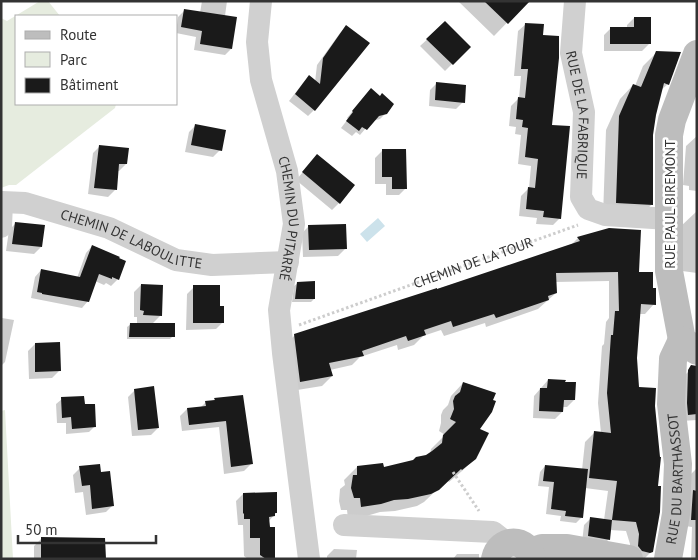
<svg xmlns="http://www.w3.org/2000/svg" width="698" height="560" font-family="'PT Sans',sans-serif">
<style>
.green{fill:#e6ecdf}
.water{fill:#cce2eb}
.shadow{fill:#0003}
.building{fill:#1a1a1a}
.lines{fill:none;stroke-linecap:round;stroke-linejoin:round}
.path{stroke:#cdcdcd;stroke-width:3;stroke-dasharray:2.5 2.5;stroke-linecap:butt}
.street{stroke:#d0d0d0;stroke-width:22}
.secondary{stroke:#bdbdbd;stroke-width:28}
.labels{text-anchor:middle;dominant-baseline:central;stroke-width:5;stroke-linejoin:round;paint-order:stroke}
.street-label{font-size:14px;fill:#333;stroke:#fff}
</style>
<rect width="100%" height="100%" fill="#fff"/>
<!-- green -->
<path class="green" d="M40,1H48L60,16H16V104H116L115,108L16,185H9L1,188V18L7,21Z
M5,410L13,559H1V411Z"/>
<!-- water -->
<path class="water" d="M378,218L385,226L367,242L360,234Z"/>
<!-- shadow -->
<path class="shadow" d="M202,1H227L225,16L231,49L225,55L194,50L196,37L176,33L178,17L184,11L200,13Z
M458,1H528L494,36Z
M634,18L649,44L642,51H604V35L611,28H627V25Z
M445,23L469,47L445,71L420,46Z
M526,24L541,36L560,218L553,225L536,224L537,218L519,216L521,196L529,188L531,166L518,164L521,135L515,134L516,127L509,126L511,106L519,98L521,76H514L518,31Z
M346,27L314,110L308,116L289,101L303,83L309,77L315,82L317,65L340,33Z
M657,52L668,84L660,91L652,135V204L639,218L603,216L606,130L620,99L633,85L635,86L643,66Z
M437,83L463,102L456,109L429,106L430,90Z
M365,96L386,113L380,119L372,121L360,135L356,132L352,136L341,128L348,119L347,118Z
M196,125L220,150L213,157L185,152L189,132Z
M697,136V191L689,190V186L683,185L686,146Z
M100,146L126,164L119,171H117L115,190L108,197L88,194L93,153Z
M382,151L406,188L399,195H386V184H375V158Z
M317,156L339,203L332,210L296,180Z
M697,211V273L682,271L680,227Z
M16,223L41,247L34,254L6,251L9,230Z
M309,226L345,249L338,256L303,257L302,233Z
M578,238L638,273L654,304L645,314H639L636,358L652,551L644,559H631L629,556L630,544L626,531L610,530L609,539L602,546L582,543L584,525L591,518L604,520L608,491L585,488L582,517L576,523L560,521L561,516L546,514L549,487L538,486L540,472L545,466L582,470L585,442L594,433H601L598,403L602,346L604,344L606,322L609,318V281L555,282L556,293L538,309L486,327L485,323L444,336L441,330L423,336L414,345L398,350L397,345L360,357L352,365L330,370L332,376L322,386L291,391L285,345L295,335L570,246Z
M92,246L118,279L111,286L106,283L104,285L95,281L88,301L82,308L31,298L35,277L41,270L77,278L86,253Z
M298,283L314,299L311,302H292L294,286Z
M141,285L161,315L152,324L173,336L170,339H127V327L131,324H137V317H134V292Z
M194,287L219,307L223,322L216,329L186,330L187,294Z
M1,318H2L14,320L5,362L1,366Z
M35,344L59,371L52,378L29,379L28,351Z
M697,369V420L682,421V378L689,371Z
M548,380L574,400L567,407H562V412L555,419L533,418L534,396Z
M463,383L478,430L475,458L462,471L449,482L447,480L424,502L417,506L395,511L380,512L363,517L348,519L347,510H341L339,501L340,489L345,485L344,480L357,467L383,468L414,462L430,454L431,449L445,435L439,431L441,423V415L443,410L448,405L451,396Z
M135,390L158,428L151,435L132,436L128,397Z
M62,399L83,405L95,426L89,432L66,434V423H57L56,404Z
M215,399L251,464L244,471L224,474L219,427L182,431L180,416L187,409L200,408L206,402L212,401Z
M80,468L100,473L113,505L106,512L86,515L83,492L75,493L73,475Z
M697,468V559H691L692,527L685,526L690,475Z
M243,494L276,513L268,522L274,559H248L244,556L243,525H238L236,501Z
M41,539L104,559H34V546Z
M334,549L357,550L356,559H327V556Z
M457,554H479V559H453Z"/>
<!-- building -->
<path class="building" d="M484,1H530L508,24Z
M184,9L237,17L232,49L200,44L202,31L181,27Z
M634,17H651V44H610V27H634Z
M445,21L471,47L453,65L426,39Z
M525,23L544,24L543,35L559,36V58L552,125L570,126L561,219L543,217L544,211L526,209L528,187L535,188L538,159L525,157L528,128L522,127L523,120L516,119L518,97L525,98L528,69H521Z
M346,25L370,43L315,111L295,94L309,75L320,84L323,58Z
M656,51L681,52L669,85L664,83L656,115L653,135V205L616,203L619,116L633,84L641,87Z
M436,82L466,85L465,103L435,100Z
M371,88L380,96L382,93L394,104L387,114L379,116L367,130L362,127L359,131L346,121L353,112L352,111Z
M195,124L226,130L222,151L191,145Z
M99,145L129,148L127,164H119L117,190L94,188Z
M382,149H406L407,189H392V177H382Z
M317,154L355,185L340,204L302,172Z
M15,222L45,225L42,247L12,244Z
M346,224L347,249L309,250L308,225Z
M609,228L641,230L639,272H653V288H656V305L641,304L637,358L639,387L656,388L655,406L660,457H661L658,486H661L660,512L653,552L650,553L642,551L638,546L639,534L636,522L612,520L617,481L589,478L594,431L611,433L607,393L611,335H613L615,311H619L618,272L556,273L557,293L548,296L549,300L496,318L494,314L453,327L451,321L424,330L426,335L408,341L406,336L362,351L364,356L329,363L333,376L300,382L294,334L437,288V289L580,241L577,237Z
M92,245L120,257L119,258L126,261L119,280L112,277V279L99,274L89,302L42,294V293L37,292L41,269L80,277Z
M315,281V299H295L297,282Z
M141,284L163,285L162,316L143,315L144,311L140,310Z
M193,285H220V306H224V323H193Z
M130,323H175V337H129Z
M60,342L61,371L35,372V343Z
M691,365L697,366V414L688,415L687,403L688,370Z
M548,379L566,380L565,382H576L575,400H564L563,412L539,411L540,388H547Z
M463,382L496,393L493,400L496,401L492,412L480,429L489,433L476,459L462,470L461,469L439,490L431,494L408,499L394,500L381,504L361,507L360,498H354L351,488L353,475H357V466L383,463L384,467L413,460L416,457L426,455L432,451L442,443L443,435L456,422L450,419L454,409L453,401L455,396L460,392Z
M154,386L159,428L138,430L134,389Z
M243,395L253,464L231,467L226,421L189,425L187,408L206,406L205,401L215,400L214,398Z
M84,396L85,404H95L96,427L72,429L71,417L62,418L61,397Z
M100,464L101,472L110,471L114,506L92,509L90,485L82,486L79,466Z
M545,465L588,469L583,518L565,516L566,511L551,509L554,482L543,481Z
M693,490L697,491V520H691Z
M277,492V513H275V516L269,517L270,527H275V559H266L260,555V538H250V519H244V513L243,514V493Z
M590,517L612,520L610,540L588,536Z
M41,537L105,538L106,559H41Z"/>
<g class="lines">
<!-- path -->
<g class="path">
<path id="s1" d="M299,325L578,225"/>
<path d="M453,472L479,511"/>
</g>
<!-- street -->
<g class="street">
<path id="s2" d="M261,1L257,42L261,80L287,171L294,224L279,310L283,353L309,559"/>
<path id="s3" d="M575,1L571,53L584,112L581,197L588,209L605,215L669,219"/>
<path id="s4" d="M1,227L2,202L25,203L109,228L176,260L212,265L288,262"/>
<path d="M344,525L493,532L507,543"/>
</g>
<!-- secondary -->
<g class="secondary">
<path d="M697,54L672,120L669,135V271L682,340L697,351"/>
<path d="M530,552L542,548H567L629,559"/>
<path d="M495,559C500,537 527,537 532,559"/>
<path id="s5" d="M668,559L676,514L678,464L671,404L673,359L682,340"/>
</g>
</g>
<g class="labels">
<!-- street labels -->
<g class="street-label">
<text stroke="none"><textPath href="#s3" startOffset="115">RUE DE LA FABRIQUE</textPath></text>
<text transform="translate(670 204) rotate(-90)">RUE PAUL BIREMONT</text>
<text stroke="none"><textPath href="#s2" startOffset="222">CHEMIN DU PITARRÉ</textPath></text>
<text stroke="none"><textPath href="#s4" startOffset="161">CHEMIN DE LABOULITTE</textPath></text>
<text stroke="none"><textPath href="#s1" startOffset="185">CHEMIN DE LA TOUR</textPath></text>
<text stroke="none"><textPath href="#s5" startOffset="81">RUE DU BARTHASSOT</textPath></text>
</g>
</g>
<!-- border -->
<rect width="698" height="560" fill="none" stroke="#333333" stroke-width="5"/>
<!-- legend -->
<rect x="15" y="15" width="162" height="90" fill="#ffffff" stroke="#adadad"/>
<rect x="25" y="31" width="25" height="8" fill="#bdbdbd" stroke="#adadad"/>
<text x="60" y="40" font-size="15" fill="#333333">Route</text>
<rect x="25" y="52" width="25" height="15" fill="#e6ecdf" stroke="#adadad"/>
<text x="60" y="65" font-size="15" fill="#333333">Parc</text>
<rect x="25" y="78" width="25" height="15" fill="#1a1a1a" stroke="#adadad"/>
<text x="60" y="90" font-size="15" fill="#333333">Bâtiment</text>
<!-- scale -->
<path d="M18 535v8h138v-8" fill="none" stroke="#333333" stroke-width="2.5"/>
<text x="25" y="535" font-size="15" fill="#333333" stroke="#ffffff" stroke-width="4" paint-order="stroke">50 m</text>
</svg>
